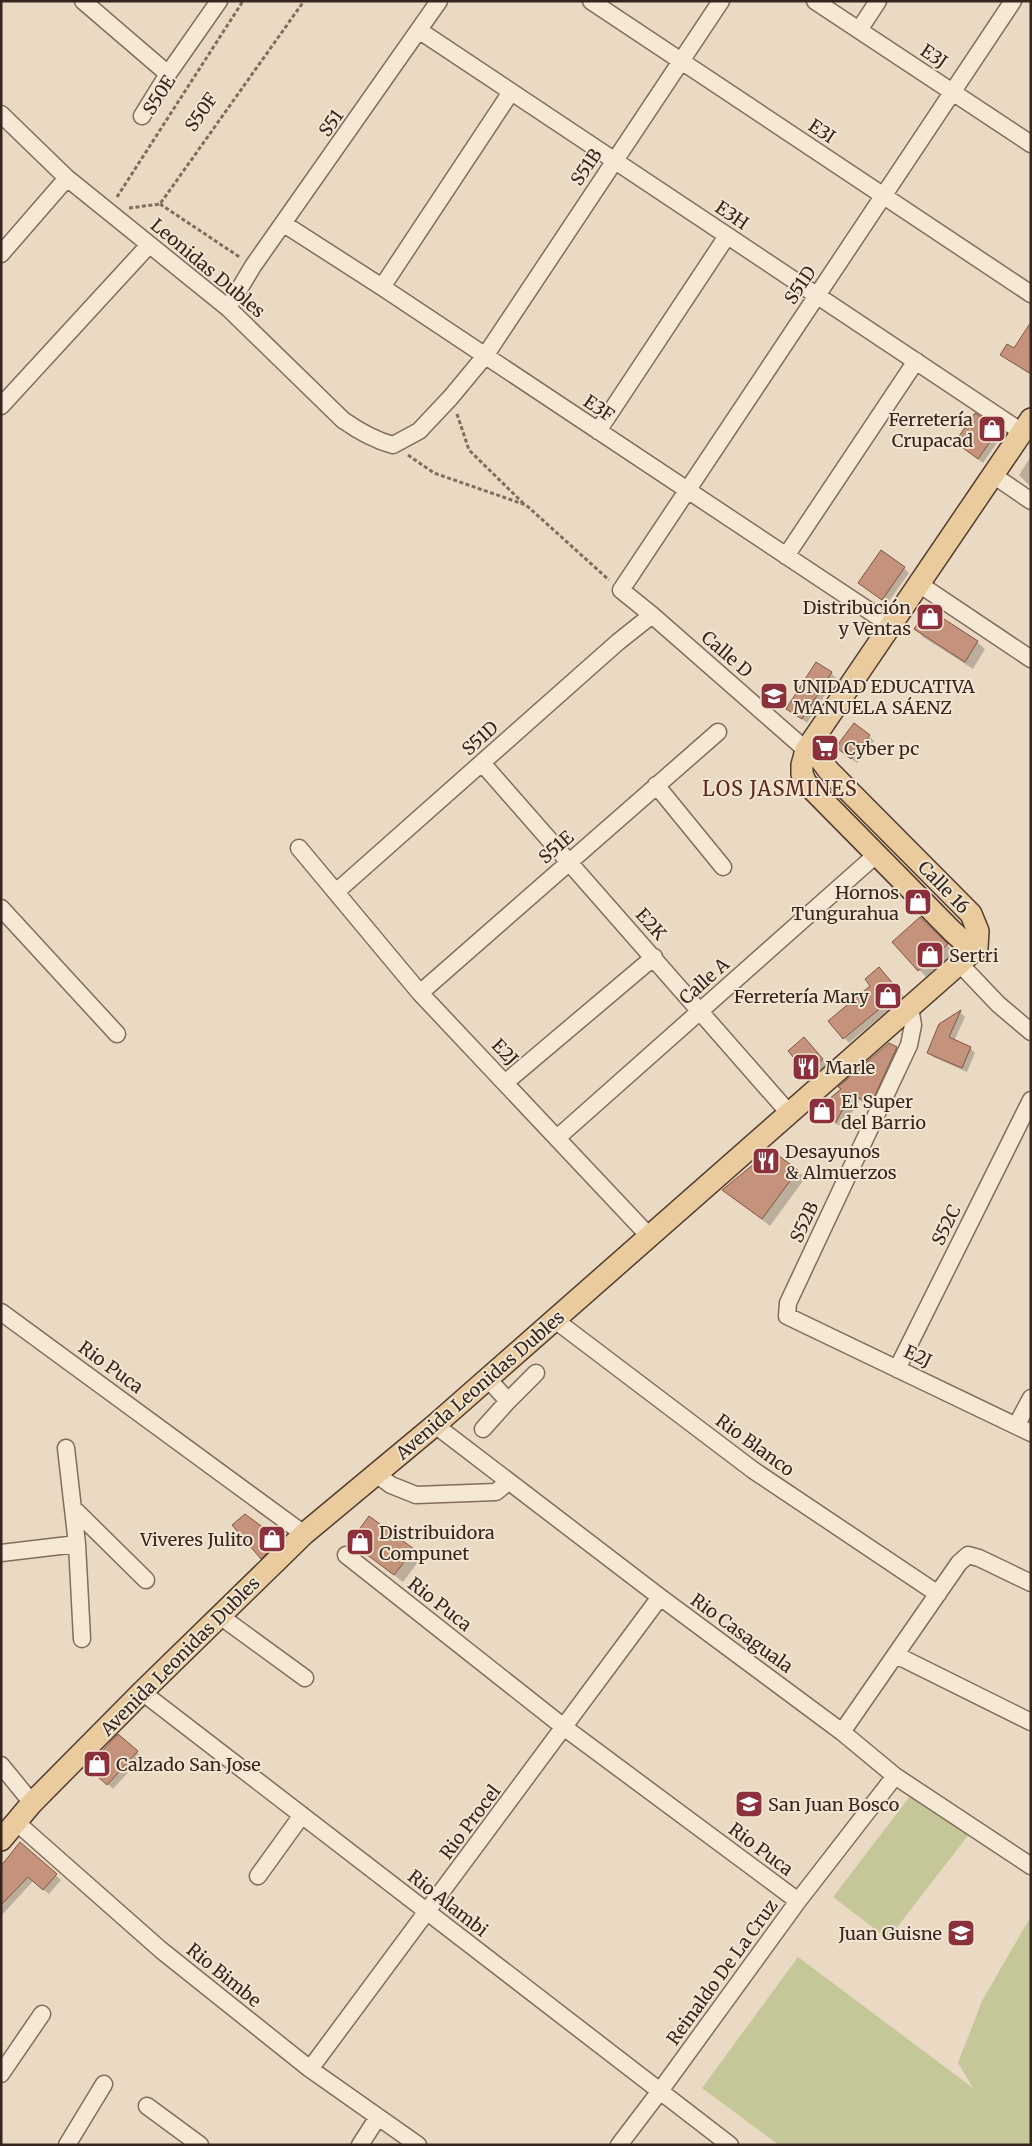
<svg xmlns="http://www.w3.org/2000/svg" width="1032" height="2146" font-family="Merriweather,serif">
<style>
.green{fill:#c6c798}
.shadow{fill:#0003}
.building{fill:#c5937c;stroke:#805543}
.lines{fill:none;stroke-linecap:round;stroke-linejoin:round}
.minor-casing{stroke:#826c5b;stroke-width:19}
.major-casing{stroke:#513c2f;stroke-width:24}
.path{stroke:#826c5b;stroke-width:3;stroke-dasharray:4 2.5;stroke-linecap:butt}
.minor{stroke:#f5e9d5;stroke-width:16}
.major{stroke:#eacb9e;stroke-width:21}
.labels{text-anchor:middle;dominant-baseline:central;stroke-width:4;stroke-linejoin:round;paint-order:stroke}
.street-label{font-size:18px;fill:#34261e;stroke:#f2e6d2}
.poi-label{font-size:18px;fill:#34261e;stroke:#f2e6d2;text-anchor:start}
.quarter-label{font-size:20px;letter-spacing:1px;fill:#5d2821;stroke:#f2e6d2}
</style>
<rect width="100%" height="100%" fill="#eadac3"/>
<!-- green -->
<path class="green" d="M914,1791L970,1833L888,1939L833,1897Z
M1031,1916V2145H779L702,2088L798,1957L973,2088L958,2063L982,2001Z"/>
<!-- shadow -->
<path class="shadow" d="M1031,330V375L1002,355L1015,350Z
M998,430L1003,434L983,463L956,442Z
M1031,456V487L1019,475Z
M904,568L909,573L887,604L863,585Z
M916,629L977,642L985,649L973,669L923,637Z
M831,673L836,678L807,723L788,709Z
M869,736L874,741L857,763L844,753Z
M920,918L954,952L926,977L894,942Z
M884,973L904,997L849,1043L830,1021L872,986Z
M960,1012L965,1017L954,1041L970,1048L975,1053L967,1072L933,1057L928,1052L940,1025Z
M809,1043L827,1065L813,1077L808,1072Z
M896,1047L904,1055L878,1110L859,1100L844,1128L824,1118L817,1111Z
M797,1170L805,1178L770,1226L724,1190Z
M275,1538L281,1543L266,1563L262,1558Z
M352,1542L413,1550L421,1558L403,1582Z
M118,1735L142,1757L113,1789L89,1767Z
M20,1844L61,1880L49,1894L33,1881L1,1916V1866Z"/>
<!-- building -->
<path class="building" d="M1031,322V374L1000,355L1007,344L1014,348Z
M975,413L999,429L978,459L955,442Z
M881,550L905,567L882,600L858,583Z
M933,612L978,641L965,662L914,629L923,615Z
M816,662L832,672L802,719L786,709Z
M854,723L870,735L851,759L837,748L839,743Z
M920,917L948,944L918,971L892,942Z
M879,967L900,992L843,1039L828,1021L870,986L865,979Z
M961,1010L949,1037L971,1047L962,1068L927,1053L939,1024Z
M804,1037L823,1059L807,1073L788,1051Z
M889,1043L897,1047L871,1104L851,1094L836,1122L815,1111L841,1089L838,1087Z
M771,1150L798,1170L762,1219L722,1190Z
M245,1514L276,1537L278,1542L261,1559L232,1525Z
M369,1516L414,1549L394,1575L350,1542Z
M118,1734L138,1751L107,1785L87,1767Z
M20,1842L57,1874L43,1890L28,1877L1,1905V1866Z"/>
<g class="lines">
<defs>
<path id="minor" d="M83,1L168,74
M591,1L1031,294
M815,1L1031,144
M859,30L878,1
M420,31L1022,432
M1,114L67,178L228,308L343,420C360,432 374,440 393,445L419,431L451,397L485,356L721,1
M142,116L168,74L219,1
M284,224L382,287L892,626
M1,254L67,178
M382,287L511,92
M228,308L253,266L439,1
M1,406L149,245
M598,431L727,236
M993,475L1031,501
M786,556L916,361
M919,584L1031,659
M806,750L652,615L621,590L1013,1
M482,763L789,1113
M656,785L723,867
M299,848L420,993L649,1236
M336,892L618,642L652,615
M1,908L117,1034
M959,963L998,1004L1031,1032
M420,993L718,732
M910,1007L913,1025L909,1045L788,1303L787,1316L1031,1433
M506,1082L654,957
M557,1138L877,854
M1,1312L304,1534
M555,1320L753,1470L938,1594
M897,1369L1031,1100
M508,1401L536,1373
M435,1425L660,1597L842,1732L895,1776L1031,1866
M1016,1426L1031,1398
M483,1429L508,1401L488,1379
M376,1474L391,1485L416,1495L496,1492L502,1487L505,1480
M73,1508L146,1580
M77,1544L82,1639
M1,1553L77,1544L66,1448
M346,1555L565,1728L798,1901
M220,1616L305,1678
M896,1655L1031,1722
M142,1692L730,2145
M842,1732L959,1563L968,1555L979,1558L1031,1583
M1,1765L32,1803
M16,1822L161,1950L310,2069L418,2145
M258,1876L302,1815
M310,2069L660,1597
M1,2074L42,2014
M147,2106L200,2145
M67,2145L104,2084
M360,2145L378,2117
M619,2145L660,2091L798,1901L895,1776"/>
<path id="major" d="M806,750L815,752L829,771L971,914L978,931L977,948
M977,948L963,941L952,931L806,783L802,774V765L806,750L1031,419
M1,1840L32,1803L142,1692L304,1534L435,1425L977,948"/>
</defs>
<!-- minor casing -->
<use href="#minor" class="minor-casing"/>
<!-- major casing -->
<use href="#major" class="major-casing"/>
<!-- path -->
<path class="path" d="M117,197L243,1
M160,204L241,258
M129,208L160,204L304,1
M457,414L469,450L523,503
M408,455L434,473L526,505L609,580"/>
<!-- minor -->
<use href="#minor" class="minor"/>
<!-- major -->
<use href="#major" class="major"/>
</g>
<!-- icons -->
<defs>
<symbol id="shop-square" viewBox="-11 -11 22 22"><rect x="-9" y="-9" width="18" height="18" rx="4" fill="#8c313b" stroke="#f2e6d2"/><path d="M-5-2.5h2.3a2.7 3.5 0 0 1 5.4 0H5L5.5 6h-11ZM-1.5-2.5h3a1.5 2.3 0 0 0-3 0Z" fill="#fff"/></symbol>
<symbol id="school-square" viewBox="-11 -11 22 22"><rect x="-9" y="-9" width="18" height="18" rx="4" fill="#8c313b" stroke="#f2e6d2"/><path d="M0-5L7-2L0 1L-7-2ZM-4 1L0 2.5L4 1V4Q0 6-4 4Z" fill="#fff"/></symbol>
<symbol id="supermarket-square" viewBox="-11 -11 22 22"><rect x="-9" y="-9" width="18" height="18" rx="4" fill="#8c313b" stroke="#f2e6d2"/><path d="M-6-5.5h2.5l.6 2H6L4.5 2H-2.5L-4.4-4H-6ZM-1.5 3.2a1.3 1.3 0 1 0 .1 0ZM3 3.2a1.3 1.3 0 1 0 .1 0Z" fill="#fff"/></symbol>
<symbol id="restaurant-square" viewBox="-11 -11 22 22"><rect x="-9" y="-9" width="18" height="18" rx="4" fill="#8c313b" stroke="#f2e6d2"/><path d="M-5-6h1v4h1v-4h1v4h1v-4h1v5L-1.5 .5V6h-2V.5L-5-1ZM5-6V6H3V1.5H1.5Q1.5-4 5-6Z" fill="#fff"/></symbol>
</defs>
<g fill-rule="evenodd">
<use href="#shop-square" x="976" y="413" width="32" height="32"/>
<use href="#shop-square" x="914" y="601" width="32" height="32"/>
<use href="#school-square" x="758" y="680" width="32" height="32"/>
<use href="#supermarket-square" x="809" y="732" width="32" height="32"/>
<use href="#shop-square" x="902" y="886" width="32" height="32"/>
<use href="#shop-square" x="914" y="939" width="32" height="32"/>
<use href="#shop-square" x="872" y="980" width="32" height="32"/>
<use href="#restaurant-square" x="790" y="1051" width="32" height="32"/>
<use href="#shop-square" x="806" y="1095" width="32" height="32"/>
<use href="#restaurant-square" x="750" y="1145" width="32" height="32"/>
<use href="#shop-square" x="256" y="1523" width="32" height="32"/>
<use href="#shop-square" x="344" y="1526" width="32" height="32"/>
<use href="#shop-square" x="81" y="1748" width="32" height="32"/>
<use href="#school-square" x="733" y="1788" width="32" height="32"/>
<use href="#school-square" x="945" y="1917" width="32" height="32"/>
</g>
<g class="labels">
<!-- street labels -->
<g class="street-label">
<text transform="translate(934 56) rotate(34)">E3J</text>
<text transform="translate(159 95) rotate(-57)">S50E</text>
<text transform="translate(201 112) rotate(-55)">S50F</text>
<text transform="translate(331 123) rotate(-55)">S51</text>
<text transform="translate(822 131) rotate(34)">E3I</text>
<text transform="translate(586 167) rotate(-56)">S51B</text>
<text transform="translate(732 215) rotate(34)">E3H</text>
<text transform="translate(208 268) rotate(40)">Leonidas Dubles</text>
<text transform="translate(800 285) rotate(-56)">S51D</text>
<text transform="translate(599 408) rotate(34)">E3F</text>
<text transform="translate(727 654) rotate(41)">Calle D</text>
<text transform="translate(480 738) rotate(-42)">S51D</text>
<text transform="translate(556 847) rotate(-41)">S51E</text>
<text transform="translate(944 887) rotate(46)">Calle 16</text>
<text transform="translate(651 924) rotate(48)">E2K</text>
<text transform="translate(704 981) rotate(-42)">Calle A</text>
<text transform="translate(505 1052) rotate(46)">E2J</text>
<text transform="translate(804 1222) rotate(-65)">S52B</text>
<text transform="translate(946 1225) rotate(-64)">S52C</text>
<text transform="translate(918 1356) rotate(25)">E2J</text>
<text transform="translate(111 1367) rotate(36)">Rio Puca</text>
<text transform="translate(480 1385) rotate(-41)">Avenida Leonidas Dubles</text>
<text transform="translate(755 1445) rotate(36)">Rio Blanco</text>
<text transform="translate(440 1604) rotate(38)">Rio Puca</text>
<text transform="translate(742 1633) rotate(36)">Rio Casaguala</text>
<text transform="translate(180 1656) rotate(-45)">Avenida Leonidas Dubles</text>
<text transform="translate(470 1822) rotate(-53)">Rio Procel</text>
<text transform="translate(761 1849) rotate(37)">Rio Puca</text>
<text transform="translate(448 1903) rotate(38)">Rio Alambi</text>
<text transform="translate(722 1972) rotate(-54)">Reinaldo De La Cruz</text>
<text transform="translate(224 1975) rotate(39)">Rio Bimbe</text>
</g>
<!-- poi labels -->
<g class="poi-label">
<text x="973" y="419" text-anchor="end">Ferretería<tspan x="973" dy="21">Crupacad</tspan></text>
<text x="911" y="607" text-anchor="end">Distribución<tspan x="911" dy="21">y Ventas</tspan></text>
<text x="793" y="686">UNIDAD EDUCATIVA<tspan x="793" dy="21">MANUELA SÁENZ</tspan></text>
<text x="844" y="748">Cyber pc</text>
<text x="899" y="892" text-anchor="end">Hornos<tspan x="899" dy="21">Tungurahua</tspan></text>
<text x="949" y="955">Sertri</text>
<text x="869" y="996" text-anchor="end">Ferretería Mary</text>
<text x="825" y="1067">Marle</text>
<text x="841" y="1101">El Super<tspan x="841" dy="21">del Barrio</tspan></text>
<text x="785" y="1151">Desayunos<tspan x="785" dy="21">&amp; Almuerzos</tspan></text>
<text x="379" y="1532">Distribuidora<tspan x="379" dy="21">Compunet</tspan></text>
<text x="253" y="1539" text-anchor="end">Viveres Julito</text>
<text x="116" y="1764">Calzado San Jose</text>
<text x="768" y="1804">San Juan Bosco</text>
<text x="942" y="1933" text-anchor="end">Juan Guisne</text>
</g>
<!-- quarter labels -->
<g class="quarter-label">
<text x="780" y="788">LOS JASMINES</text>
</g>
</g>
<!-- border -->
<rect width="1032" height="2146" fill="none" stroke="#34261e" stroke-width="5"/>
</svg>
